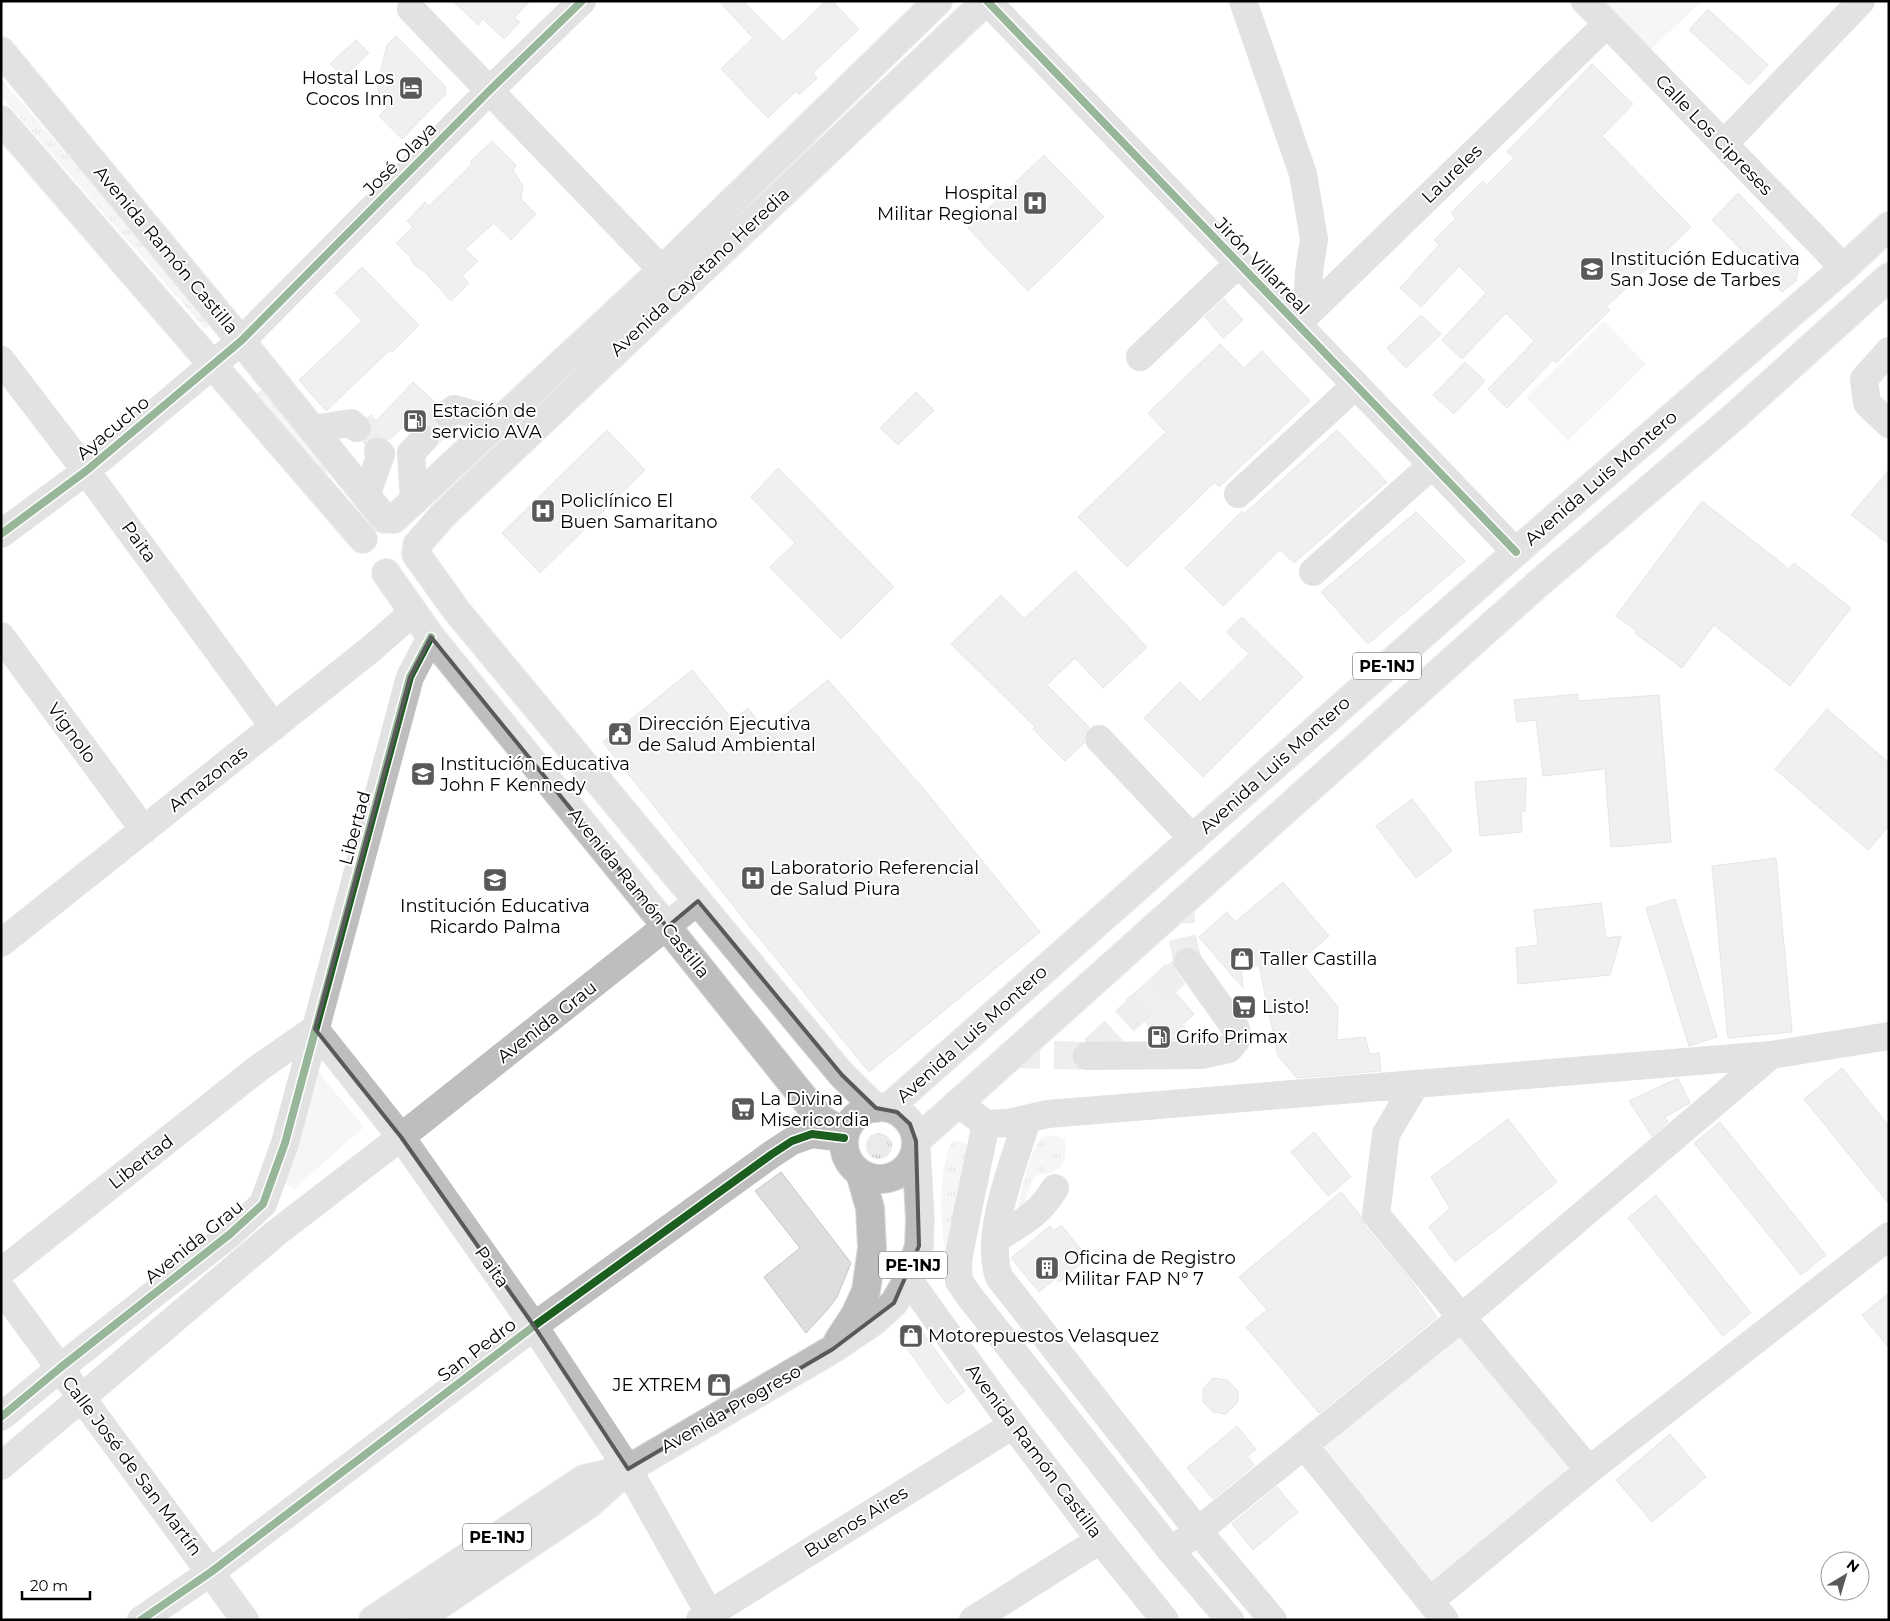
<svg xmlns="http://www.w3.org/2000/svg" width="1890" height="1621" font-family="Montserrat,sans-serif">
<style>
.grass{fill:url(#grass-tufts)}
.green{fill:#ebebeb}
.building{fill:#dedede;stroke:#c6c6c6}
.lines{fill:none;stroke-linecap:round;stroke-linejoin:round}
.minor-tunnel{stroke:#d9d9d9;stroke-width:28;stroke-dasharray:28 14;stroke-linecap:butt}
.major-casing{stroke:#dbdbdb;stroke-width:30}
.minor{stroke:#bebebe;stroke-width:28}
.major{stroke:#bebebe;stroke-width:28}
.cycleway-casing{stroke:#fff;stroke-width:11}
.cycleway{stroke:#1b5e20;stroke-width:8}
.marked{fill:none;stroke:#595959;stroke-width:4;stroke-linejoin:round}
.labels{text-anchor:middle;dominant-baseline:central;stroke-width:4;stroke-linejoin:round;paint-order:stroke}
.shield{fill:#fff;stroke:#4c4c4c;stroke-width:1}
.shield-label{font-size:16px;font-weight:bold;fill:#000}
.poi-label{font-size:18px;fill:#000;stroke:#fff;text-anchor:start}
.street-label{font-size:18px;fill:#000;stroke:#fff}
</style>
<defs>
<pattern id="grass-tufts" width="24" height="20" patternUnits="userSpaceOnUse" patternTransform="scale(1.25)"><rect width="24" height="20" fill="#ebebeb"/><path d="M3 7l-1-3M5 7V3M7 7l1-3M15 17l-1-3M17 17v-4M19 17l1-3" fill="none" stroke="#c8c8c8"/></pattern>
</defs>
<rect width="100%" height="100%" fill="#fff"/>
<!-- grass -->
<path class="grass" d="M1,79L213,323L205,329L1,96Z
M263,388L330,473L321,475L256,394Z
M866 1146a13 13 0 1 1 26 0a13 13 0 1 1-26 0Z
M1044,1135L1060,1137L1064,1139C1068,1149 1066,1166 1055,1171C1048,1175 1040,1172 1033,1178L1023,1209H1020L1018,1207C1024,1185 1027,1153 1044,1135Z
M960,1141L965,1143L968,1149L947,1267C942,1232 938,1199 945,1163C947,1155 948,1148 953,1142Z"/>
<!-- green -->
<path class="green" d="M1593,1H1702L1645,55Z
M1604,321L1646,364L1568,441L1526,397Z
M315,1068L364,1127L294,1189L281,1181Z
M1459,1333L1575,1475L1437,1587L1322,1444Z"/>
<!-- building -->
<path class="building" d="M453,1H530L514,18L520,22L504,39L483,19L478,25Z
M719,1H743L783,42L826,1H832L859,29L813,73L817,78L799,95L796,91L768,118L721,69L753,38Z
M1708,9L1768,65L1749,85L1689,30Z
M396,36L445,86L446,94L402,139L379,116L387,108L377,98L380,95L377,85L387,45Z
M356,40L369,53L343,77L330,64Z
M1592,64L1633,104L1602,136L1691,227L1606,307L1610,310L1556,363L1553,360L1507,408L1488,389L1534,341L1506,313L1462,359L1442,340L1486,293L1459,266L1421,307L1400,288L1439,245L1434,240L1456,218L1451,213L1483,181L1487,185L1514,158L1507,152Z
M492,141L516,165L513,170L523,186L521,199L536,214L511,240L494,223L465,249L478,261L462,276L469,283L451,301L425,272L414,265L410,257L396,243L413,227L407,221L425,202L429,206L472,164L470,162Z
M1044,155L1104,217L1028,291L968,228Z
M1738,193L1800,258L1796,281L1782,292L1712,220Z
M362,267L419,325L392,352L390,350L326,411L299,380L362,321L335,293Z
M1224,299L1243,320L1223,338L1205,317Z
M1421,315L1441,334L1406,368L1387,348Z
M1220,344L1244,368L1262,351L1310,401L1219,487L1215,482L1127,567L1078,517L1166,432L1148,413Z
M1465,362L1485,381L1454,414L1433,395Z
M413,382L437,404L433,409V417L436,424L445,429L439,436L435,428L428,424H420L413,428L407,423L389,440L382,436H374L367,440L365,444L363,442L369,438L372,430V423L368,418L371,415L376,421Z
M916,392L934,410L898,445L880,428Z
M607,430L645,470L540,573L502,533Z
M1337,430L1387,482L1294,563L1280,549L1223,606L1185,568L1242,511L1244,514Z
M778,468L894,587L841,639L770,567L795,543L751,497Z
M1889,470V544L1851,515Z
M1702,501L1789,569L1794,563L1851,608L1790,686L1714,625L1682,668L1635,633L1637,631L1616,616Z
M1416,512L1465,561L1368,644L1321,592Z
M1075,571L1147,647L1103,688L1075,658L1047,685L1089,727L1084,734V743L1065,761L1033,729L1035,727L951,644L1001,595L1024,619Z
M1242,617L1303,677L1203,777L1144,718L1180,682L1200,702L1249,654L1227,632Z
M692,670L733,720L748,708L765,731L828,680L923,788L1040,932L869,1072L751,928L603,742Z
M1578,694V701L1659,695L1671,842L1611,847L1605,769L1543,776L1536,720L1517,722L1514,700Z
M1827,709L1889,763V826L1868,850L1775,769Z
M1526,778L1525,811L1521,812L1522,832L1480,836L1475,782Z
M1412,799L1452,851L1416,878L1376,826Z
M1776,858L1792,1032L1728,1038L1712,866Z
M1283,882L1329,936L1300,961L1338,1007L1337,1040L1365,1037L1370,1054L1379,1053L1381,1071L1297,1078L1278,1056L1259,965L1241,968L1243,988L1199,937L1227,912L1235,922Z
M1675,899L1717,1037L1689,1046L1646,908Z
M1601,903L1606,938L1621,936L1610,975L1518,984L1516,948L1538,945L1534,910Z
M1173,961L1175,971L1184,983L1174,991L1194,1014L1182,1025L1195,1039L1161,1040L1126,1000Z
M1842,1068L1889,1126V1204L1804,1099Z
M1678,1078L1690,1103L1665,1117L1668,1122L1652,1136L1629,1101Z
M1508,1119L1557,1182L1455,1262L1429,1227L1450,1208L1431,1177Z
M1720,1122L1826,1255L1801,1275L1694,1143Z
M1314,1132L1351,1177L1328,1196L1291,1152Z
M781,1172L851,1263L837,1297L828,1309L806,1333L764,1277L800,1248L755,1191Z
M1341,1192L1361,1216L1364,1225L1408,1277L1437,1317L1319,1413L1246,1327L1267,1310L1239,1277Z
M1656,1195L1751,1313L1723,1336L1628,1218Z
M1061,1225L1088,1258L1059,1282L1056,1278L1039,1292L1011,1258L1050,1226L1054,1231Z
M1889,1293V1348L1862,1315Z
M914,1325L921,1330L965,1391L947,1404L898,1336Z
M1213,1378L1227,1380L1238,1391V1402L1226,1414L1213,1412L1203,1402V1389Z
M1237,1426L1256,1449L1247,1456L1254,1465L1213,1499L1187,1468Z
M1670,1434L1706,1477L1652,1522L1616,1480Z
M1277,1487L1298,1512L1253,1550L1232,1524Z"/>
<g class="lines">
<!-- minor-tunnel -->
<path class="minor-tunnel" d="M424,439L448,414
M1012,1054L1087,1056L1188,962L1182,936L1180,904"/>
<defs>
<path id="major" d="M1,51L241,341L385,519
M1,120L363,539
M394,519L662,270L938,1
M417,545L444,514L986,1
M416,554L456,610L842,1075L876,1108
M386,573L431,637L667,927L820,1118L845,1134
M844 1143a36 36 0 1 1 72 0a36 36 0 1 1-72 0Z
M888,1108L1533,537L1844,268L1889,226
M916,1141L1539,583L1735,416L1889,277
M838,1341L855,1315L866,1291L872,1248L870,1208L860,1173
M373,1620L584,1479L627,1469
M417,1620L589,1504L628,1469L833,1349L873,1322L894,1303L908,1279L919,1246L920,1219L916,1147"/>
</defs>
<!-- major casing -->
<use href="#major" class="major-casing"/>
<!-- minor -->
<path class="minor" d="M987,1L1516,552
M1243,1L1303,174L1314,239L1309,272L1307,314
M1585,1L1844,268
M411,9L662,270
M1724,144L1861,1
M1297,324L1607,24
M1889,351L1864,379L1867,403L1889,424
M1140,357L1239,263
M1,360L86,471L274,727
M448,414L454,409L499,421
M312,429L351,423L357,428
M1238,494L1356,385
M366,496L381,454L378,451
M414,501L411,453L424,439
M1,534L86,471L241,341L489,91L582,1
M1313,572L1432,465
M1,636L144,830
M1099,739L1193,839
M1,943L371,649L413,612
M315,1029L401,1137L534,1326L628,1469L713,1620
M1087,1056L1201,1055L1229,1049L1237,1039L1236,1029L1188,962
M1415,1085L1386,1134L1376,1215L1589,1470
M958,1103L986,1124L1008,1123L1048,1114L1771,1055L1889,1036
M1027,1120C1014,1162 984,1235 999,1277L1198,1531L1273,1620
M986,1124L968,1209L958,1261L959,1281L970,1297L1171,1551L1230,1620
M996,1239C1021,1223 1039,1215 1055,1188
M1,1272L260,1067L315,1029
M908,1279L1013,1425L1100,1540L1165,1620
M1,1288L245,1620
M1,1417L60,1368L230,1234L263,1204L285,1143L410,677L431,637
M1304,1445L1445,1620
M1,1466L276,1233L401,1137L698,901
M1171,1551L1198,1531L1461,1318L1771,1055
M1430,1601L1589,1470L1889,1236
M141,1620L211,1572L534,1326L772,1154L792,1141L812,1134L844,1138
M700,1620L1013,1425
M973,1620L1100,1540"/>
<!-- major -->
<use href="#major" class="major"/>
<defs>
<path id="cycleway" d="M987,1L1516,552
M1,534L86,471L241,341L489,91L582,1
M1,1417L60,1368L230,1234L263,1204L285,1143L410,677L431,637
M141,1620L211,1572L534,1326L772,1154L792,1141L812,1134L844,1138"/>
</defs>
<!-- cycleway casing -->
<use href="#cycleway" class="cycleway-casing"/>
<!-- cycleway -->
<use href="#cycleway" class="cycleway"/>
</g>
<!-- marked area -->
<path d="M0 0H1890V1621H0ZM431,637L667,927L698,901L842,1075L876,1108L897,1112L910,1124L916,1141L919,1246L894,1303L833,1349L628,1469L534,1326L401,1137L315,1029L410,677Z" fill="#fff" fill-opacity=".55" fill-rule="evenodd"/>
<path class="marked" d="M431,637L667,927L698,901L842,1075L876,1108L897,1112L910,1124L916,1141L919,1246L894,1303L833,1349L628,1469L534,1326L401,1137L315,1029L410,677Z"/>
<!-- icons -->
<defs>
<symbol id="hotel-square" viewBox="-11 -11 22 22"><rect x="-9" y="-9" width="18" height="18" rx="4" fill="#595959" stroke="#fff"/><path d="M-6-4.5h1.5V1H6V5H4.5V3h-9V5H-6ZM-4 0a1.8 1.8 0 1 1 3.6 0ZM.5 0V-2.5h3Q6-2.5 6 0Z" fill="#fff"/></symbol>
<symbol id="hospital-square" viewBox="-11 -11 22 22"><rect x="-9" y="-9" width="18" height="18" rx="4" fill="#595959" stroke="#fff"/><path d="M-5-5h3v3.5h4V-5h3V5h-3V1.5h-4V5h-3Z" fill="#fff"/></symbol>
<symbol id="school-square" viewBox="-11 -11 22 22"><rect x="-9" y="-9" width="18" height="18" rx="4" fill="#595959" stroke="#fff"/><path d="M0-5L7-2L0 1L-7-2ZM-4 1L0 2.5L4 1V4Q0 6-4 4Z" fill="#fff"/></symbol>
<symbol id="fuel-square" viewBox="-11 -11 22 22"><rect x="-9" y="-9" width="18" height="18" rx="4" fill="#595959" stroke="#fff"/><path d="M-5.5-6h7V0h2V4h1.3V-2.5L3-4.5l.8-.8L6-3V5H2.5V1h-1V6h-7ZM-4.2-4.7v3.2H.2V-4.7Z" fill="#fff"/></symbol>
<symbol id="civic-square" viewBox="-11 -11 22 22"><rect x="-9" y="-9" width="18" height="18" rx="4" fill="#595959" stroke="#fff"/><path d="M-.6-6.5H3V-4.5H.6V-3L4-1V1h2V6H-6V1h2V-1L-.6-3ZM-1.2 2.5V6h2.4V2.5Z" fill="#fff"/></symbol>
<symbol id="shop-square" viewBox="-11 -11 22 22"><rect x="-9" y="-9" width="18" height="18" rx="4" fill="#595959" stroke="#fff"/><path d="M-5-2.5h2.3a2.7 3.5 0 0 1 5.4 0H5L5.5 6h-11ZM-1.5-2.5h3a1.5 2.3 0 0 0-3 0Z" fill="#fff"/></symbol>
<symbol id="supermarket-square" viewBox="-11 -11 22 22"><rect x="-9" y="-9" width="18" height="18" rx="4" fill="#595959" stroke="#fff"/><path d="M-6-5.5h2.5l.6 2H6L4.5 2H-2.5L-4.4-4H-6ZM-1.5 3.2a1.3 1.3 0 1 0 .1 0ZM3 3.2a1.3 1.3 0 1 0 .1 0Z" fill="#fff"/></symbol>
<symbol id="building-square" viewBox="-11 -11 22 22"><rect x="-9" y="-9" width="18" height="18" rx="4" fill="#595959" stroke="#fff"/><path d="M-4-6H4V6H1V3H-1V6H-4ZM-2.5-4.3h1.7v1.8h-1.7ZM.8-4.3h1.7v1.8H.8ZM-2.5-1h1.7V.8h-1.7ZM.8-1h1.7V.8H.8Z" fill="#fff"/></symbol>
</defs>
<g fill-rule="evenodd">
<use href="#hotel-square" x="397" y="74" width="28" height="28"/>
<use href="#hospital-square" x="1021" y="189" width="28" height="28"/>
<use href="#school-square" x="1578" y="255" width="28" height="28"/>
<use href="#fuel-square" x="401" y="407" width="28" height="28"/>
<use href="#hospital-square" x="529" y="497" width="28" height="28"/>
<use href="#civic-square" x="606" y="720" width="28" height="28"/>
<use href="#school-square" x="409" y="760" width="28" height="28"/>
<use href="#hospital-square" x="739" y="864" width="28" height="28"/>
<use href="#school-square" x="481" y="866" width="28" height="28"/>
<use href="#shop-square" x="1228" y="945" width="28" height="28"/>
<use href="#supermarket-square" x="1230" y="993" width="28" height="28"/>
<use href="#fuel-square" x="1145" y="1023" width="28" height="28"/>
<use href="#supermarket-square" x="729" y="1095" width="28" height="28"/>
<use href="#building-square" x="1033" y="1254" width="28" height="28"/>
<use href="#shop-square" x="897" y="1322" width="28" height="28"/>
<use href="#shop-square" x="705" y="1371" width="28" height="28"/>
</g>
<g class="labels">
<!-- shield labels -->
<g class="shield">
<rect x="1353" y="652.5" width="68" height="27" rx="4"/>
<rect x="879" y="1251.5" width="68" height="27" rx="4"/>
<rect x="463" y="1523.5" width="68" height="27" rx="4"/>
</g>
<g class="shield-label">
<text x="1387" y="666">PE-1NJ</text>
<text x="913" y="1265">PE-1NJ</text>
<text x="497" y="1537">PE-1NJ</text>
</g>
<!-- poi labels -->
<g class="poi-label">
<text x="394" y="78" text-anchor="end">Hostal Los<tspan x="394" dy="21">Cocos Inn</tspan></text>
<text x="1018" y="193" text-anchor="end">Hospital<tspan x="1018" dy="21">Militar Regional</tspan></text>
<text x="1610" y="259">Institución Educativa<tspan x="1610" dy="21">San Jose de Tarbes</tspan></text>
<text x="432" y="411">Estación de<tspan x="432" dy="21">servicio AVA</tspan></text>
<text x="560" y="501">Policlínico El<tspan x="560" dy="21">Buen Samaritano</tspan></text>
<text x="638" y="724">Dirección Ejecutiva<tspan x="638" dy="21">de Salud Ambiental</tspan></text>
<text x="440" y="764">Institución Educativa<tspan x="440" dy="21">John F Kennedy</tspan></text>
<text x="770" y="868">Laboratorio Referencial<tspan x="770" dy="21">de Salud Piura</tspan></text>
<text x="495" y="906" text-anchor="middle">Institución Educativa<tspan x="495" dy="21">Ricardo Palma</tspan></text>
<text x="1260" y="959">Taller Castilla</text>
<text x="1262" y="1007">Listo!</text>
<text x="1176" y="1037">Grifo Primax</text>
<text x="760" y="1099">La Divina<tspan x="760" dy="21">Misericordia</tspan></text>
<text x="1064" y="1258">Oficina de Registro<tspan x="1064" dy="21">Militar FAP N° 7</tspan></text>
<text x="928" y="1336">Motorepuestos Velasquez</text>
<text x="702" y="1385" text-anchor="end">JE XTREM</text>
</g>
<!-- street labels -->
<g class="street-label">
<text transform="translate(1714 135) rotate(46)">Calle Los Cipreses</text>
<text transform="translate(400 159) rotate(-45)">José Olaya</text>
<text transform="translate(1452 174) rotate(-44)">Laureles</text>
<text transform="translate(166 250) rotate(50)">Avenida Ramón Castilla</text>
<text transform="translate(1262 266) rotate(46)">Jirón Villarreal</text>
<text transform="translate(700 272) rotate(-43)">Avenida Cayetano Heredia</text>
<text transform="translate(113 428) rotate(-40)">Ayacucho</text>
<text transform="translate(1601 478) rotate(-41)">Avenida Luis Montero</text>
<text transform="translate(139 542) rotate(54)">Paita</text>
<text transform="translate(72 733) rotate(54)">Vignolo</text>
<text transform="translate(1275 765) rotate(-42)">Avenida Luis Montero</text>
<text transform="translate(208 779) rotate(-38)">Amazonas</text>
<text transform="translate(355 828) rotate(-75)">Libertad</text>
<text transform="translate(639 893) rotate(51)">Avenida Ramón Castilla</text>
<text transform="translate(547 1022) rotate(-38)">Avenida Grau</text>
<text transform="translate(972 1034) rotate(-42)">Avenida Luis Montero</text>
<text transform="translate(141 1162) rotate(-38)">Libertad</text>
<text transform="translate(194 1242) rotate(-39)">Avenida Grau</text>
<text transform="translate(492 1267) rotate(55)">Paita</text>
<text transform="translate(477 1350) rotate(-37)">San Pedro</text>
<text transform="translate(731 1409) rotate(-30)">Avenida Progreso</text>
<text transform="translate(1034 1451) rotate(53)">Avenida Ramón Castilla</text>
<text transform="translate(132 1466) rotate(53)">Calle José de San Martín</text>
<text transform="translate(856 1522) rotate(-32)">Buenos Aires</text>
</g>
</g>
<!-- border -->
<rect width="1890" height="1621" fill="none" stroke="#000000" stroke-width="5"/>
<!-- north arrow -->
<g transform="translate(1845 1576) rotate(38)"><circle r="24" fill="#ffffff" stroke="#999999"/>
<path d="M0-4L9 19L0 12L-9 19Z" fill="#595959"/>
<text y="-8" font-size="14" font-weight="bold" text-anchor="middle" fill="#000000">N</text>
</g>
<!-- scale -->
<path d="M22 1591v8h68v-8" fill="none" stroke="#000000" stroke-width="2.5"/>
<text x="30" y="1591" font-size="15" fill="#000000" stroke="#ffffff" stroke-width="4" paint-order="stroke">20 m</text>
</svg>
